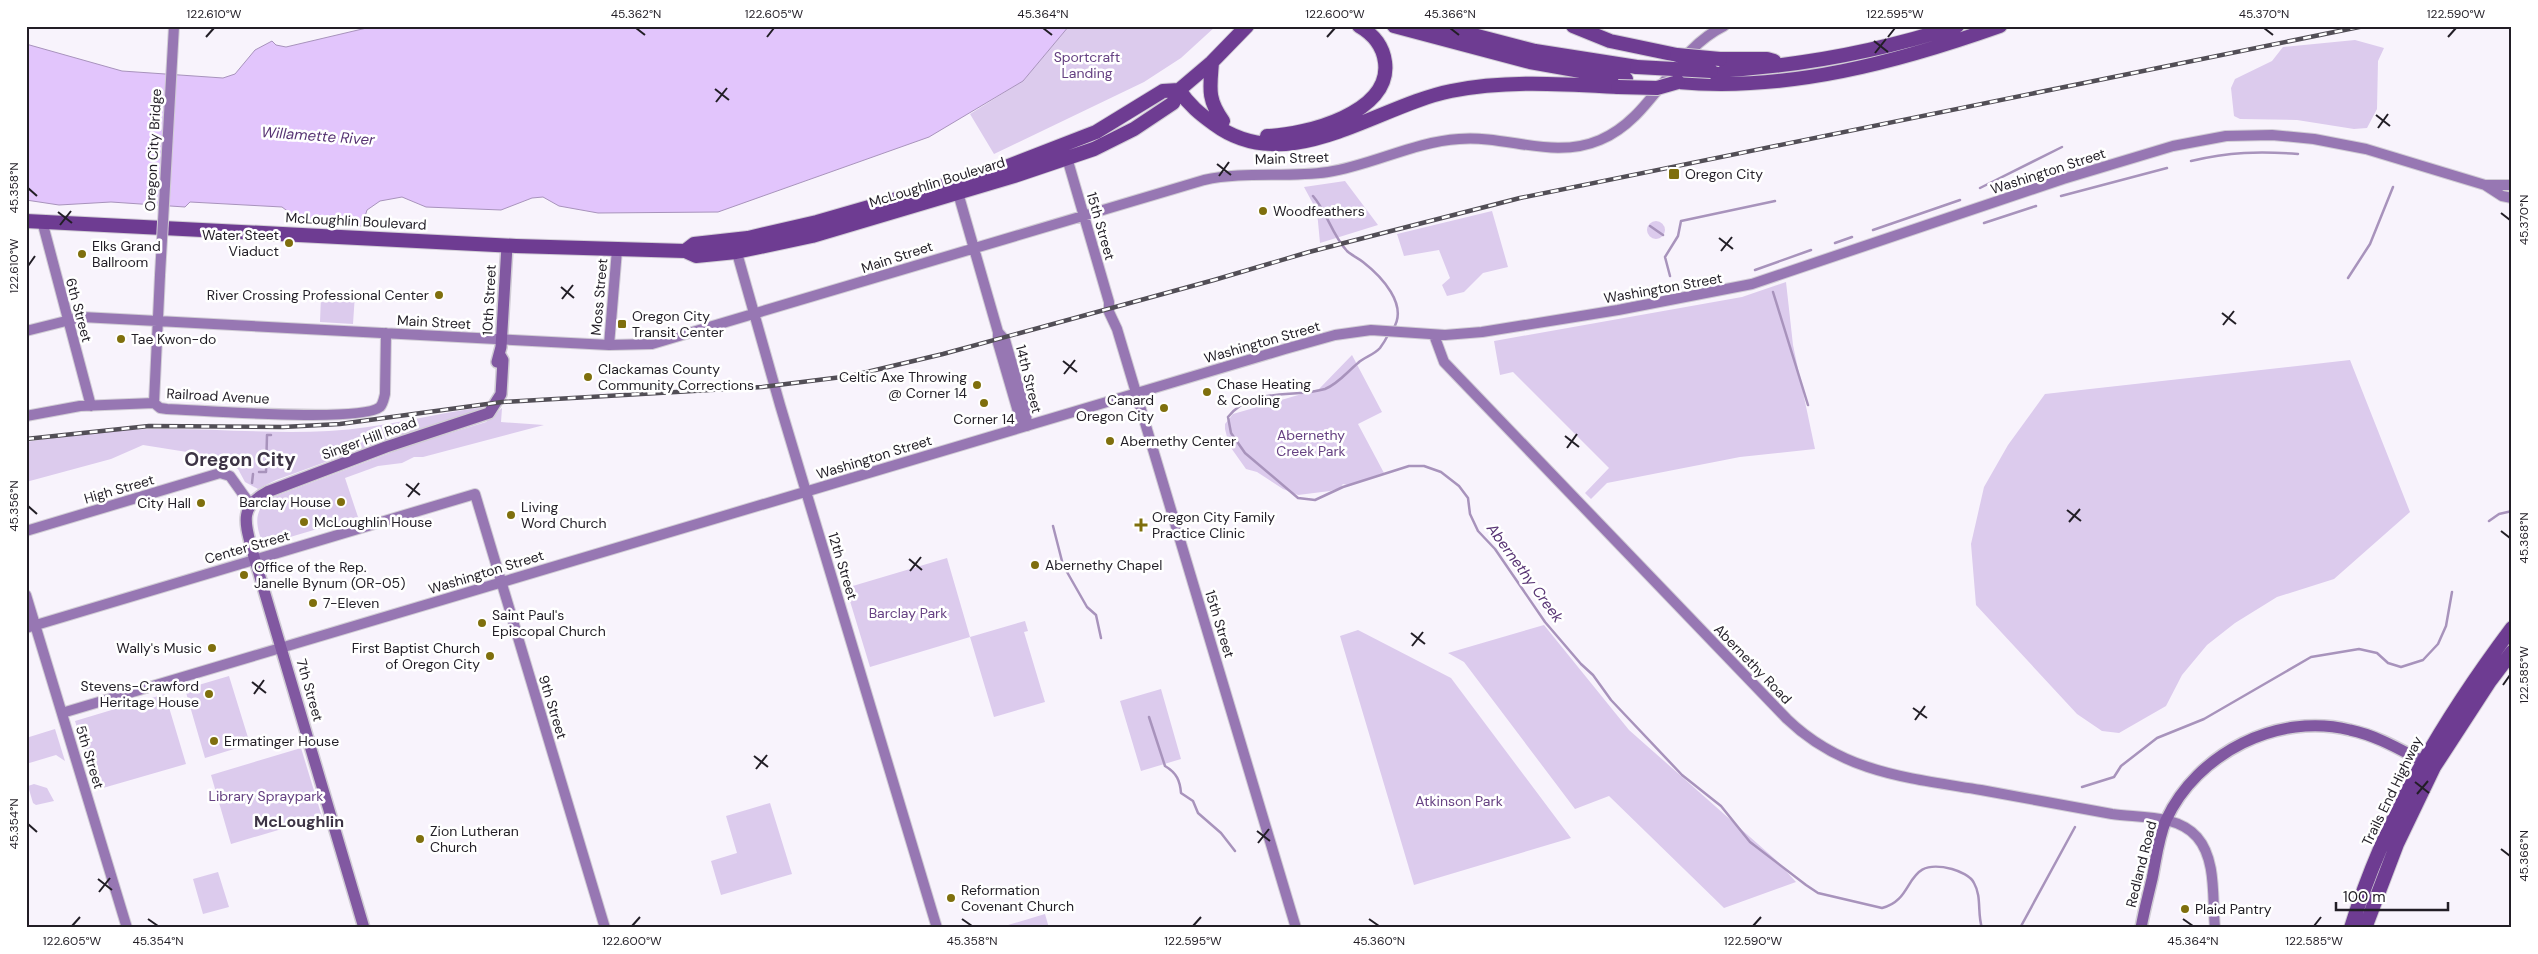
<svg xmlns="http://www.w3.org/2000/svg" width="2538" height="954" font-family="'DM Sans',sans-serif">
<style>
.green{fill:#dccbed}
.water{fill:#e2c5fc;stroke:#a893bc}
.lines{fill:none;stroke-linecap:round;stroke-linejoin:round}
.stream{stroke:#a893bc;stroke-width:2.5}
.secondary-casing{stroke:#d1cdd5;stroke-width:12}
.primary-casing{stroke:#d1cdd5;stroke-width:14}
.highway-casing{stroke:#d1cdd5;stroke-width:16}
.secondary{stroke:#9777b3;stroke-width:10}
.primary{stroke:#8158a1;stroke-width:11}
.highway{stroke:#6e3c92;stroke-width:14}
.rail-casing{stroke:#524e56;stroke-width:4.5}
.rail{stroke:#fff;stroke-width:2.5;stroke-dasharray:8;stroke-linecap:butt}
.secondary-bridge-casing{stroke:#d1cdd5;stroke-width:12;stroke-linecap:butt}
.highway-bridge-casing{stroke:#d1cdd5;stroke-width:16;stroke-linecap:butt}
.secondary-bridge{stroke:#9777b3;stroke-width:10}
.highway-bridge{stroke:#6e3c92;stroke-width:14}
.ticks{fill:none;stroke:#221e26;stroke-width:2}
.poi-dot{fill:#7f6f0d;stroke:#fff;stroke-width:2}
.labels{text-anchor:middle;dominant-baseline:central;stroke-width:5;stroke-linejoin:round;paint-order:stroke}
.park-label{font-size:14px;fill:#664182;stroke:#fff}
.street-label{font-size:14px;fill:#221e26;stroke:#fff}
.poi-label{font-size:14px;fill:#221e26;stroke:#fff;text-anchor:start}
.water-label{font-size:15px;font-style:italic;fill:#573373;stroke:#fff}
.quarter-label{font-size:16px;font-weight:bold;fill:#3d3445;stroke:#fff}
.district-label{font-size:19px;font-weight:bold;fill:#3d3445;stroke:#fff}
.neatline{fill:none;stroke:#221e26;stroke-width:2}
.ticks-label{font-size:12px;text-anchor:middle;fill:#221e26}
</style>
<rect width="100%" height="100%" fill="#f8f3fc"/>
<!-- green -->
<path class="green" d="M1069,26H1216L1181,58L1144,82L994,154L970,114L1023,81Z
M2355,40L2384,48L2378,61L2377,109L2367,128L2354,129L2297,120L2240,119L2234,116L2231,88L2235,79L2272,61L2283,47Z
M1345,181L1378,225L1320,243L1317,211L1304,187Z
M1492,211L1508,267L1483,273L1464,292L1447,296L1442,285L1450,278L1439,250L1404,256L1397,234Z
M1647 230a9 9 0 1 1 18 0a9 9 0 1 1-18 0Z
M1786,282L1793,345L1815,449L1740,457L1607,483L1591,499L1585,493L1609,468L1513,372L1500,375L1494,341L1742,297Z
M336,293L355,294L353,324L320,322L321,296Z
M1352,355L1382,412L1358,424L1384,473L1348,485L1343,484L1340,488L1330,491L1298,495L1283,489L1257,472L1246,469L1229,445L1225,429V424L1233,414L1319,389Z
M2350,360L2410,512L2334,579L2277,597L2235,623L2207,645L2182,675L2166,706L2119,733L2102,731L2077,714L1976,605L1971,544L1984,487L2008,445L2045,394Z
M483,407L480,411L400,435L276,480L258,489L245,482L238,469L230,465L220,462L211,464L187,452L143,445L111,459L26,482V442C72,434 119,428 166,429C221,429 275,434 329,431C381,428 432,414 483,407Z
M502,408L501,422L544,425L423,457H414L402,463L378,466L345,478L358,517L263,545C257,527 252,514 268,499L411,445L486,422Z
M947,558L970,637L1025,621L1028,631L1024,632L1045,702L994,717L970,637L870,667L846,588Z
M1544,625L1629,730L1776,860L1796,882L1724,908L1609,796L1575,809L1464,662L1448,653Z
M1358,630L1451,678L1571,838L1414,885L1340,636Z
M229,676L250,744L205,758L185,689Z
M1161,689L1181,759L1141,771L1120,701Z
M165,694L186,764L96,790L75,721Z
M55,729L65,761L56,755L26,764V738Z
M301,748L322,817L231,844L211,775Z
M34,784L47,788L54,801L36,805L33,803L28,786Z
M770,803L792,874L721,895L711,861L737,853L726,816Z
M218,872L229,907L203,914L193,879Z
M1045,914L1049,928H998Z"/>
<!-- water -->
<path class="water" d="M375,26H1069L1023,81L929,137L718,212L598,213L559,206L543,197L532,198L501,210L426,207L402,197L380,201L367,210L362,226L305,224L282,207L190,202L185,207L111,202L59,205L26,200V44L122,71L223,78L235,74L255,50L272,41L276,45L286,47Z"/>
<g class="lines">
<!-- stream -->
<path class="stream" d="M2191,161C2229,152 2259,151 2298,154
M1980,188L2062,147
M1313,196C1327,212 1332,235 1347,251C1351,255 1358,258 1363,262C1381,276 1409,305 1393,329
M2061,196L2167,168
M1984,223L2036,206
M1650,226L1663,235
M1873,230L1960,200
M1835,243L1852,237
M1755,270L1811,250
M1670,276L1665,257L1678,236L1681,221L1775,201
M2348,278L2370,244L2393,187
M1681,287L1708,282
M1773,292L1808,405
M1388,335C1386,339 1383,344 1380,348C1374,355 1364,357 1358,363C1347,372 1338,384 1325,389C1291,399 1253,386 1228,417L1231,433L1245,453L1298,498L1315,500L1343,487L1409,466H1424L1441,472L1459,486L1468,498L1470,514L1478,531L1495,549L1545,622L1581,664L1593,675L1611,700L1682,775L1721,806L1750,842L1806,885L1818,893L1882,908C1918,899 1902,856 1952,869C1959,871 1971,876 1974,883C1982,897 1977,913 1982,928
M259,472H266L267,435H271
M252,483L253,474
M2489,521L2499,514L2512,511
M1053,526L1063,565L1087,607L1096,615L1101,638
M1149,717L1165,766C1177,773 1180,781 1181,793L1193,801L1198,813L1221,833L1235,851
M2082,787L2114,777L2121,766L2157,738L2204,719L2311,657L2359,649L2377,653L2388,663L2401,667L2423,660L2438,644L2446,626L2452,592
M2020,928L2075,827"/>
<defs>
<path id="secondary" d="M1067,158L1109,302V312L1117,329L1296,928
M2485,185H2512
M956,186L998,332V343L1019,415L1027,426
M42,221L91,406
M735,246L780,405L937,928
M26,331L82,317L609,345L652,344L1204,180C1245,171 1286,178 1328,172C1373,165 1413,142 1459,139C1508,135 1553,160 1600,140C1653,118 1671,52 1724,26
M998,332L1005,340L1026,413L1027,426
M1434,335L1444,362L1787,719C1843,773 1909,778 1981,790C2025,798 2068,806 2112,814C2139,818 2177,814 2197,837C2217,860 2212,899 2215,928
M609,345L617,250
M154,403L160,275
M26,416L80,406L154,403L160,408L167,409C200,410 361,423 380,407C383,404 384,398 385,394L386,333
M26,531L220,473L230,476L250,504
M26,595L127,928
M26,628L475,494L605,928
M62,713L1285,349L1335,335L1371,330L1445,335L1482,332L1618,310L1752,284L2063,179L2173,146L2226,136L2272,135L2314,139L2366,149L2485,185L2502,196L2512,198"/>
<path id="primary" d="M497,362L501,347L507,246
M364,928L252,550C245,523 239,507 267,492L386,447L489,413L501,394L503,360L500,355
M2141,928C2144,911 2148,896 2152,879C2156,860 2158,839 2166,820C2197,753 2278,712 2350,730C2379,736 2404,752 2430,765"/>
<path id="highway" d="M1394,26L1530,62L1626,79
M1439,26L1535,51L1637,67
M1573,26L1610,41L1677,55
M1720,59H1767L1774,61
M1212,62C1210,88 1207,99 1223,121
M1711,71C1795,67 1877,52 1957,26
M1678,82C1788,92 1898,62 2000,26
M1179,90C1189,105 1200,114 1214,124C1288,179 1376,106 1451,91C1506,80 1562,84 1618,87
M1267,136C1305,135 1392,113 1385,62C1383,46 1373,34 1359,26
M26,221L516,246L685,251L696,256L736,252L812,236L1014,176L1094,149L1134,129L1173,103L1179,90L1212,62L1247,26
M685,251L694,244L748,238L817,222L998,170L1096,132L1163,91L1179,90
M2351,928C2385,817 2443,720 2512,628
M2365,928L2397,844L2434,767L2490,681L2512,652"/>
</defs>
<!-- secondary casing -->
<use href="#secondary" class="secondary-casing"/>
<!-- primary casing -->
<use href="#primary" class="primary-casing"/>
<!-- highway casing -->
<use href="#highway" class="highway-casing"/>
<!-- secondary -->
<use href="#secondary" class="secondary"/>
<!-- primary -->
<use href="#primary" class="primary"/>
<!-- highway -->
<use href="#highway" class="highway"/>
<defs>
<path id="rail" d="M26,439L149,426L283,427L340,424L502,402L762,387L850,376L943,354L1214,280L1309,252L1520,198L2364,26"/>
</defs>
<!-- rail casing -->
<use href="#rail" class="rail-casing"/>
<!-- rail -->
<use href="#rail" class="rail"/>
<defs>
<path id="secondary-bridge" d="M160,275L174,26"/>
<path id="highway-bridge" d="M1677,55L1720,59
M1637,67L1711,71
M1618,87L1657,88L1678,82"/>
</defs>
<!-- secondary-bridge casing -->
<use href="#secondary-bridge" class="secondary-bridge-casing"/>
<!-- highway-bridge casing -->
<use href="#highway-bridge" class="highway-bridge-casing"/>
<!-- secondary-bridge -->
<use href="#secondary-bridge" class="secondary-bridge"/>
<!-- highway-bridge -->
<use href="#highway-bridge" class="highway-bridge"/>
</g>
<!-- ticks -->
<path class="ticks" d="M636,28L645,35M1043,28L1052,35M1450,28L1459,35M2264,28L2273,35M206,37L214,28M767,37L774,28M1327,37L1335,28M1888,37L1895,28M2448,37L2456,28M1874,41L1888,52M1875,53L1886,39M715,89L729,100M716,102L727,88M2376,115L2390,126M2378,128L2388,114M1217,164L1231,175M1219,176L1229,162M28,188L37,196M58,212L72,223M2501,213L2510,220M60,225L71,211M1719,238L1733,249M1721,251L1732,237M28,266L35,256M561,287L574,298M562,299L573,285M2222,313L2236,324M2223,325L2234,311M1063,361L1077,372M1064,374L1075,360M1565,436L1579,447M1567,448L1577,434M406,484L420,495M408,497L419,483M28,506L37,514M2067,510L2081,521M2069,522L2080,509M2501,531L2510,538M909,559L922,570M910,571L921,557M1411,633L1425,644M1412,646L1423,632M252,682L266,693M2503,685L2510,675M254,694L264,680M1913,708L1927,718M1915,720L1925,706M754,756L768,767M756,769L767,755M2415,782L2429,793M2417,794L2428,781M28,824L37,832M1257,831L1270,841M1258,843L1269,829M2501,849L2510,856M98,879L112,890M99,892L110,878M148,919L158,926M962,919L972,926M1369,919L1379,926M2183,919L2193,926M72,926L80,917M632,926L640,917M1193,926L1201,917M1753,926L1761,917M2314,926L2321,917"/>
<!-- markers -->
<g class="poi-dot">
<rect x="1668" y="168" width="12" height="12" rx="2.5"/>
<circle cx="1263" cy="211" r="5"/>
<circle cx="289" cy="243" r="5"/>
<circle cx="82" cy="254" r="5"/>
<circle cx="439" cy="295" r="5"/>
<rect x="617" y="319" width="10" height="10" rx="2.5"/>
<circle cx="121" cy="339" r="5"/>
<circle cx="588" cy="377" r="5"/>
<circle cx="977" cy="385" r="5"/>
<circle cx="1207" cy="392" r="5"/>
<circle cx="984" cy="403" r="5"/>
<circle cx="1164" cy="408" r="5"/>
<circle cx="1110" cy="441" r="5"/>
<circle cx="341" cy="502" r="5"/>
<circle cx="201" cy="503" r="5"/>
<circle cx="511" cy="515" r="5"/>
<circle cx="304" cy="522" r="5"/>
<path d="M1138.5 517.5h5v5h5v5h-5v5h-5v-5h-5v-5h5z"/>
<circle cx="1035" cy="565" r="5"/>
<circle cx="244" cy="575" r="5"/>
<circle cx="313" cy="603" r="5"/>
<circle cx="482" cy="623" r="5"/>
<circle cx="212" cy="648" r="5"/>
<circle cx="490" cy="656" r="5"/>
<circle cx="209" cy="694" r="5"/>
<circle cx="214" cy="741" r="5"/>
<circle cx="420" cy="839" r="5"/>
<circle cx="951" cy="898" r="5"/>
<circle cx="2185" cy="909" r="5"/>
</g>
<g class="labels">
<!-- park labels -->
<g class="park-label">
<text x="1087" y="57">Sportcraft<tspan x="1087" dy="16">Landing</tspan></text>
<text x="1311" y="435">Abernethy<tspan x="1311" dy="16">Creek Park</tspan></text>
<text x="908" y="613">Barclay Park</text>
<text x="266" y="796">Library Spraypark</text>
<text x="1459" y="801">Atkinson Park</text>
</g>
<!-- street labels -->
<g class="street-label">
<text transform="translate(153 150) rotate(-87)">Oregon City Bridge</text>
<text transform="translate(1292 158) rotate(-2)">Main Street</text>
<text transform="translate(2048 171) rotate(-18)">Washington Street</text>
<text transform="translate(937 182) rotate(-17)">McLoughlin Boulevard</text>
<text transform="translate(356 221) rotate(3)">McLoughlin Boulevard</text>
<text transform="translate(1101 226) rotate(74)">15th Street</text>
<text transform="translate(897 257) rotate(-18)">Main Street</text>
<text transform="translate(1663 288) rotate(-10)">Washington Street</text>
<text transform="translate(599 297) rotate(-85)">Moss Street</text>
<text transform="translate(489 300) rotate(-87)">10th Street</text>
<text transform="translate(79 310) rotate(75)">6th Street</text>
<text transform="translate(434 322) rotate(3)">Main Street</text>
<text transform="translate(1262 342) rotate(-16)">Washington Street</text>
<text transform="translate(1029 379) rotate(76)">14th Street</text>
<text transform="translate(218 396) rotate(3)">Railroad Avenue</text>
<text transform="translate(369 438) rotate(-20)">Singer Hill Road</text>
<text transform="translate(874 457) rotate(-17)">Washington Street</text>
<text transform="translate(119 489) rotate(-16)">High Street</text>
<text transform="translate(247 547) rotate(-16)">Center Street</text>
<text transform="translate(843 566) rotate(73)">12th Street</text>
<text transform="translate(486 572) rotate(-17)">Washington Street</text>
<text transform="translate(1220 624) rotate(73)">15th Street</text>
<text transform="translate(1753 664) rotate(46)">Abernethy Road</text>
<text transform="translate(310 690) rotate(74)">7th Street</text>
<text transform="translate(553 707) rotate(73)">9th Street</text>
<text transform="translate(90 757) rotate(73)">5th Street</text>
<text transform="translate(2392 791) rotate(-64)">Trails End Highway</text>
<text transform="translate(2141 864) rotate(-76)">Redland Road</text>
</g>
<!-- poi labels -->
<g class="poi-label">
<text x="1685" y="174">Oregon City</text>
<text x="1273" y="211">Woodfeathers</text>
<text x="279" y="235" text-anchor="end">Water Steet<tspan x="279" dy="16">Viaduct</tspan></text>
<text x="92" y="246">Elks Grand<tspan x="92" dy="16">Ballroom</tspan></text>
<text x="429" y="295" text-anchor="end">River Crossing Professional Center</text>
<text x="632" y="316">Oregon City<tspan x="632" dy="16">Transit Center</tspan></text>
<text x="131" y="339">Tae Kwon-do</text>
<text x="598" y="369">Clackamas County<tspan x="598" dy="16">Community Corrections</tspan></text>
<text x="967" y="377" text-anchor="end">Celtic Axe Throwing<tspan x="967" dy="16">@ Corner 14</tspan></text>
<text x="1217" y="384">Chase Heating<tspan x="1217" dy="16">&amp; Cooling</tspan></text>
<text x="1154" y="400" text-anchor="end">Canard<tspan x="1154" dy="16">Oregon City</tspan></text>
<text x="984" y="419" text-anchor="middle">Corner 14</text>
<text x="1120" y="441">Abernethy Center</text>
<text x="331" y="502" text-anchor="end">Barclay House</text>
<text x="191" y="503" text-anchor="end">City Hall</text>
<text x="521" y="507">Living<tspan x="521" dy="16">Word Church</tspan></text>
<text x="1152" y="517">Oregon City Family<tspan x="1152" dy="16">Practice Clinic</tspan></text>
<text x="314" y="522">McLoughlin House</text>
<text x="1045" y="565">Abernethy Chapel</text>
<text x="254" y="567">Office of the Rep.<tspan x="254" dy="16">Janelle Bynum (OR-05)</tspan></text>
<text x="323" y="603">7-Eleven</text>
<text x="492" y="615">Saint Paul's<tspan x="492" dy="16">Episcopal Church</tspan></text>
<text x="202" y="648" text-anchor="end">Wally's Music</text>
<text x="480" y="648" text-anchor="end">First Baptist Church<tspan x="480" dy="16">of Oregon City</tspan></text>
<text x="199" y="686" text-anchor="end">Stevens-Crawford<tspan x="199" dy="16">Heritage House</tspan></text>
<text x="224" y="741">Ermatinger House</text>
<text x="430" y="831">Zion Lutheran<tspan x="430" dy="16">Church</tspan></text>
<text x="961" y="890">Reformation<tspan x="961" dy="16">Covenant Church</tspan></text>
<text x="2195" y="909">Plaid Pantry</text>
</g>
<!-- water labels -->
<g class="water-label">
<text transform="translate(318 136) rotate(4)">Willamette River</text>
<text transform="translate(1525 573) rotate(54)">Abernethy Creek</text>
</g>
<!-- quarter labels -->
<g class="quarter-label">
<text x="299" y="821">McLoughlin</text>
</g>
<!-- district labels -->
<g class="district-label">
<text x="240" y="459">Oregon City</text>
</g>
</g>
<!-- border -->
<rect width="2538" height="954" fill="none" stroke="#ffffff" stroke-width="55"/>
<!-- scale -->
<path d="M2336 902v8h112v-8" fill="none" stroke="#221e26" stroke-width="2.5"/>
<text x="2343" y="902" font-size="15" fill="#221e26" stroke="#ffffff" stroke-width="4" paint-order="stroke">100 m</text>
<rect x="28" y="28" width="2482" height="898" class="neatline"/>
<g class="ticks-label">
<text x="214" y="18">122.610°W</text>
<text x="636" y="18">45.362°N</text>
<text x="774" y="18">122.605°W</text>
<text x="1043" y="18">45.364°N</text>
<text x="1335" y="18">122.600°W</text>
<text x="1450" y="18">45.366°N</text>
<text x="1895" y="18">122.595°W</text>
<text x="2264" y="18">45.370°N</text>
<text x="2456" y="18">122.590°W</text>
<text transform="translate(14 188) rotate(-90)" y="4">45.358°N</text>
<text transform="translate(2524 220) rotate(-90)" y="4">45.370°N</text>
<text transform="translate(14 266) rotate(-90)" y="4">122.610°W</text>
<text transform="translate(14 506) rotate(-90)" y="4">45.356°N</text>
<text transform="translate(2524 538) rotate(-90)" y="4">45.368°N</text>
<text transform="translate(2524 675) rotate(-90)" y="4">122.585°W</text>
<text transform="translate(14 824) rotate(-90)" y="4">45.354°N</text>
<text transform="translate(2524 856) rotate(-90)" y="4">45.366°N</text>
<text x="72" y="945">122.605°W</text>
<text x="158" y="945">45.354°N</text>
<text x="632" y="945">122.600°W</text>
<text x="972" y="945">45.358°N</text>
<text x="1193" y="945">122.595°W</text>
<text x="1379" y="945">45.360°N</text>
<text x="1753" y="945">122.590°W</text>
<text x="2193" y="945">45.364°N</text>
<text x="2314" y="945">122.585°W</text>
</g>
</svg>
